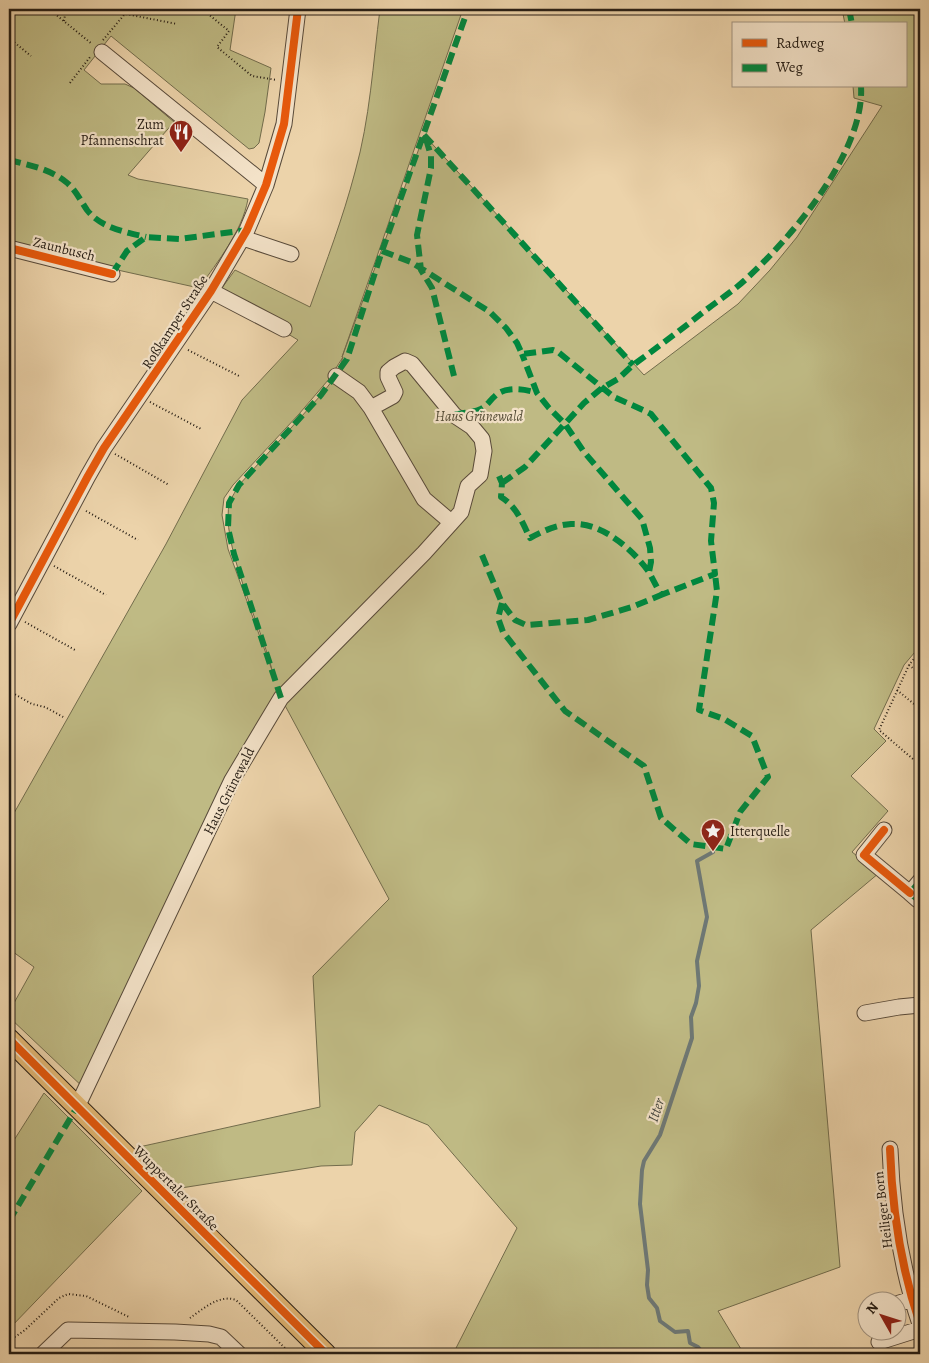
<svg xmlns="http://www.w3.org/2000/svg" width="929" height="1363" font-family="Alegreya,serif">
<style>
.green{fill:#bfba84;stroke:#726c4c;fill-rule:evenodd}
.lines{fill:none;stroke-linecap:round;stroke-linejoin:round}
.stream{stroke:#6e7875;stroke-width:4}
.minor-casing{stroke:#584a3a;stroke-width:17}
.major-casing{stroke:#261d14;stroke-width:22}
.path{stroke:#261d14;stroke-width:2;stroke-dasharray:1 2.5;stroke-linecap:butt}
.minor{stroke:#f3e2c8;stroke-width:15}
.major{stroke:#e6ba75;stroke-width:20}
.quiet{stroke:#00873e;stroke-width:6;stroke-dasharray:12 6;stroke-linecap:butt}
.cycleway-casing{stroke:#f3e2c8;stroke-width:11}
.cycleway{stroke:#e8590c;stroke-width:8}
.labels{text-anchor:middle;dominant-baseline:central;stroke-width:4.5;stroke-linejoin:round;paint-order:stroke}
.poi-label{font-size:14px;fill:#261d14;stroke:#f3e2c8;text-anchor:end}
.street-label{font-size:14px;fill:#261d14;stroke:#f3e2c8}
.park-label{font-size:14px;font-style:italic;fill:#544c36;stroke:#f3e2c8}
.water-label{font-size:15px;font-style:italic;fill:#4a4b44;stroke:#f3e2c8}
</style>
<rect width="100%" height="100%" fill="#ecd3aa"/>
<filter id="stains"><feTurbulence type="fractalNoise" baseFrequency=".004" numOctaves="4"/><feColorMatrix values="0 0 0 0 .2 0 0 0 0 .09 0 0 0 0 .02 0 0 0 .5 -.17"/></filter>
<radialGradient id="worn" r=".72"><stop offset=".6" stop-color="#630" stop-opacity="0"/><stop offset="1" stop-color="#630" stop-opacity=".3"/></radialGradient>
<!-- green -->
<path class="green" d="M9,9H236L230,50L271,68L265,112L259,143L254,148L249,149L111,36L84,70L101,84H125L134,88L174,122L128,175L138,179L248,199C242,232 218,261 199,288L45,254L9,239Z
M380,9H463L342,357L424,135L644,375L738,304L770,270L797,237L882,106L854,98L853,86H905V24H845L842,9H915L920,12V646L904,665L874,729L886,741L851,776L888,811L852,852L879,873L811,930L840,1267L718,1311L744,1354H453L517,1228L428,1125L379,1105L355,1132L352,1165L321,1166L181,1188L139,1147L320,1107L313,976L389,899L281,698L86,1090L9,1017V1012L34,967L9,949V822L166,544L242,400L298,340L219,292L235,270L310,307C326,262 343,218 355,172C370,119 373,63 380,9ZM343,357L336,376L321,395L239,485C236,491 232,496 230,502C218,538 263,631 272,670L228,549L222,515L224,498L233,485L299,414L329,379Z
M44,1093L142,1191L9,1329V1148Z"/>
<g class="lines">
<!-- stream -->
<path class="stream" d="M704,1354L698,1347L690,1343L688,1331L675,1332L660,1321L657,1308L649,1298L647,1285L648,1270L640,1204L642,1170L644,1161L660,1135L692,1038L691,1017L696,1003L699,986L697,961L707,917L697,861L713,852"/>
<defs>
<path id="minor" d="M102,52L266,185
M243,238L291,254
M9,248L112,274
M211,291L284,329
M336,376L359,392L371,408L424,499L451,522
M9,624L88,476L104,448L211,291L247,230L266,185L284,124L298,9
M884,830L864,855L910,893
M920,881L910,893L918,900H920
M865,1013L899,1007L920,1005
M77,1107L232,780L281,698L424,553L461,512L468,486L480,475L484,451L482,439L472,427L454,415L412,364L405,361L394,367L388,372V377L395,392L393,396L371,408
M890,1149C892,1209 901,1268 920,1324
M896,1304L912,1299
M879,1342L920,1329
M43,1354L68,1330L175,1332L209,1334L221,1337L239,1354"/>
<path id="major" d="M9,1039L326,1354"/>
</defs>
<!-- minor casing -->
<use href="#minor" class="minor-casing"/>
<!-- major casing -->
<use href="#major" class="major-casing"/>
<!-- path -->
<path class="path" d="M49,9L92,44
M202,9L229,31L217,47L252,76L277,80
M126,14L177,24
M64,21L66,9
M9,38L31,56
M103,40L129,9
M70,83L90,57
M188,350L241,377
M150,402L201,429
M115,454L169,485
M86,511L138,540
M54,566L106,595
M25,622L75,650
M920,651L909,665L879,730L920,765
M909,665L920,674
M897,690L920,709
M9,691L32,704L45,707L65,718
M9,765L12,767
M190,1318C203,1309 219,1294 236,1300L291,1354
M9,1341L25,1330L59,1298L68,1294L86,1296L129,1317"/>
<!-- minor -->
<use href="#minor" class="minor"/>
<!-- major -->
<use href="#major" class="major"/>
<!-- quiet -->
<path class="quiet" d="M849,9L852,24
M424,135L633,365
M426,139L431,156V168L417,235L421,270L432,288L454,376
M9,160C29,165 50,169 66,182C76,190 80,200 87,210C101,228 125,232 146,237
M382,251L411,262L490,312L506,328L517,343L522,354L553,350L558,352L614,397L645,411L651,414L711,488L714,503L711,541L715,574L661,595L649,572L651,562L650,548L642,519L584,452L565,424L549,408L537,393L522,354
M112,274L127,251L146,237L179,239L247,230
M454,415C462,412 473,413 481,409C487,406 490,400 495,396C505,386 525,389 537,393
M499,476L502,483L501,497C517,507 522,522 530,538C543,531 556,525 571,524C602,522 632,549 649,572
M502,483L525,467L584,403L602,388L618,379L633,365C658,347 682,329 706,310C719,300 733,291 745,280C791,238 865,152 861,86
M482,555L502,603L515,620L526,625L588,620L632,607L661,595
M502,603L498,618L503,632L565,711L644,766L661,818L691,844L726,849L740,812L768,777L752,736L724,719L699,710L717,591L715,574
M281,698L234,554L228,528L229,503L239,485L321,395L347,359L382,251L468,9
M920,881L910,893L918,900H920
M9,1221L77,1107"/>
<defs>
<path id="cycleway" d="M9,248L112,274
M9,624L88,476L104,448L211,291L247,230L266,185L284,124L298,9
M884,830L864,855L910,893
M9,1039L326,1354
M890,1149C892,1209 901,1268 920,1324"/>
</defs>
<!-- cycleway casing -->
<use href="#cycleway" class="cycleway-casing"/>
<!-- cycleway -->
<use href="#cycleway" class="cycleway"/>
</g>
<!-- icons -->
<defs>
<symbol id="restaurant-pin" viewBox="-11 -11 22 30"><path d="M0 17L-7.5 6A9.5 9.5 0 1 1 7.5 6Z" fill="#8f2418" stroke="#f3e2c8"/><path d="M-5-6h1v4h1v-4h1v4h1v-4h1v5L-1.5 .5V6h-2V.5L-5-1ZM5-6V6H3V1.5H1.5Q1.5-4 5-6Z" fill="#fff"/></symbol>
<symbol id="sight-pin" viewBox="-11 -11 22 30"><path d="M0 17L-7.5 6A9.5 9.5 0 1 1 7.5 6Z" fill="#8f2418" stroke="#f3e2c8"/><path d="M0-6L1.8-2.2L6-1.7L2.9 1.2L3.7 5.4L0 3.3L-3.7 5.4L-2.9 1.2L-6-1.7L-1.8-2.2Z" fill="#fff"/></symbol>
</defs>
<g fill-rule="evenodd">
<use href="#restaurant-pin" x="167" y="118" width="28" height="38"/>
<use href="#sight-pin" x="699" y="817" width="28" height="38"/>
</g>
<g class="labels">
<!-- poi labels -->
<g class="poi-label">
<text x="164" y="124">Zum<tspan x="164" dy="16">Pfannenschrat</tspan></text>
<text x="730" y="831" text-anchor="start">Itterquelle</text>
</g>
<!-- street labels -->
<g class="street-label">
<text transform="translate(64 249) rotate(14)">Zaunbusch</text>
<text transform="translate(175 322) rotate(-57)">Roßkamper Straße</text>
<text transform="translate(229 791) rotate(-63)">Haus Grünewald</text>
<text transform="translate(176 1188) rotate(45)">Wuppertaler Straße</text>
<text transform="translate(883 1210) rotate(-97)">Heiliger Born</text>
</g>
<!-- park labels -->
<g class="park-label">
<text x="479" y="416">Haus Grünewald</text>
</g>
<!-- water labels -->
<g class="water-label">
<text transform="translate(656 1110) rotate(-72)">Itter</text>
</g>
</g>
<!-- margin -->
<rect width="929" height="1363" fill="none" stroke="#ecd3aa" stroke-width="30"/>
<rect x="10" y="10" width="909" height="1343" fill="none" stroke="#261d14" stroke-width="2.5"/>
<rect x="15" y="15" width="899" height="1333" fill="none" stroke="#261d14"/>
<!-- legend -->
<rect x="732" y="22" width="175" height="65" fill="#f3e2c8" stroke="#a19380"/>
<rect x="742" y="39" width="25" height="8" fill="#e8590c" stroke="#a19380"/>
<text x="776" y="48" font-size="15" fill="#261d14">Radweg</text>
<rect x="742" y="64" width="25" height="8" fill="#00873e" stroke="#a19380"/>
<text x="776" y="72" font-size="15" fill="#261d14">Weg</text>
<!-- north arrow -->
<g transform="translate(882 1316) rotate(309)"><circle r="24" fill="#f3e2c8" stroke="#a19380"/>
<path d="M0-4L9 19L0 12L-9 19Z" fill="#8f2418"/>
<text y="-8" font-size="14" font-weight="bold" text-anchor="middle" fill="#261d14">N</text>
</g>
<rect width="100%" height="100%" filter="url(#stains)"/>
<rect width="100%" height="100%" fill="url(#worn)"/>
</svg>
